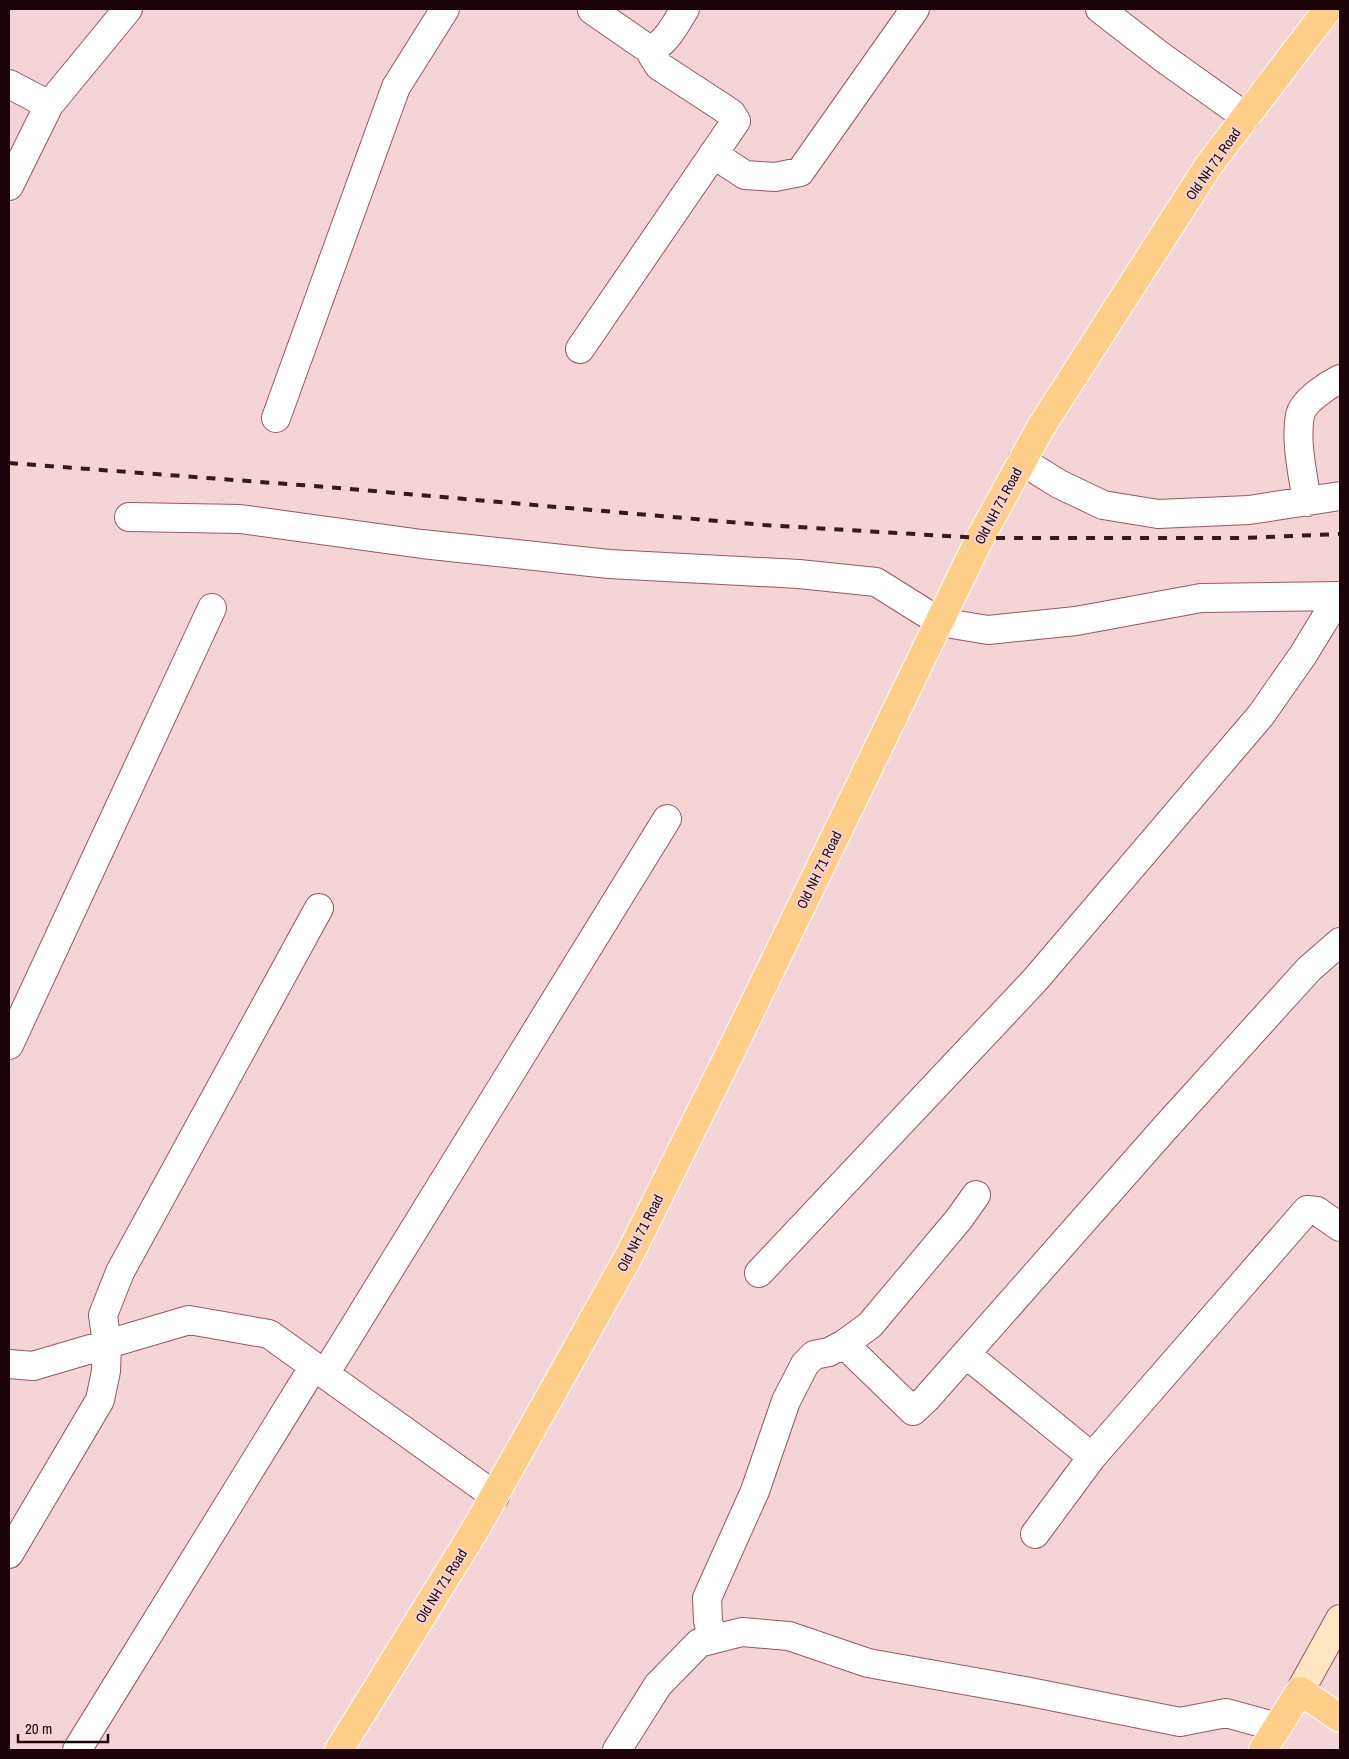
<svg xmlns="http://www.w3.org/2000/svg" width="1349" height="1759" font-family="'Archivo Narrow',sans-serif">
<style>
.lines{fill:none;stroke-linecap:round;stroke-linejoin:round}
.street-casing{stroke:#9c555f;stroke-width:30}
.secondary-casing{stroke:#9c555f;stroke-width:30}
.primary-casing{stroke:#fff;stroke-width:30}
.street{stroke:#fff;stroke-width:28}
.secondary{stroke:#ffe7c4;stroke-width:28}
.primary{stroke:#ffce89;stroke-width:28}
.rail{stroke:#331a1e;stroke-width:4;stroke-dasharray:9 9;stroke-linecap:butt}
.labels{text-anchor:middle;dominant-baseline:central;stroke-width:4;stroke-linejoin:round;paint-order:stroke}
.street-label{font-size:14px;fill:#1d0408;stroke:#f5d4d7}
</style>
<rect width="100%" height="100%" fill="#f5d4d7"/>
<g class="lines">
<defs>
<path id="street" d="M1100,9L1162,57L1246,117
M592,10L644,46L652,49C667,42 676,23 685,9
M9,84L49,105
M713,154L745,175L775,177L800,172L915,9
M9,186L49,105L128,9
M580,349L736,121L731,113L659,66L652,55V49
M276,418L396,87L445,9
M1022,461L1059,484L1103,505L1158,514L1249,510L1340,496
M1307,502C1303,475 1295,441 1300,415C1303,401 1328,385 1340,379
M129,517L240,519L422,544L609,564L799,574L876,582L940,622L988,630L1076,621L1201,598L1340,596
M9,1045L212,608
M759,1273L1035,980L1261,715L1303,655L1339,596
M844,1344L913,1411L926,1399L1165,1128L1309,969L1340,942
M966,1354L1092,1457L1035,1534
M9,1364L33,1366L189,1320L269,1334L495,1496
M325,1374L667,819
M1092,1457L1307,1210L1317,1211L1340,1227
M9,1554L100,1400L106,1371L107,1344L103,1315L120,1272L319,908
M713,1639L708,1621L707,1598L755,1491L786,1401L805,1364L814,1355L829,1352L844,1344L870,1325L959,1219L976,1195
M77,1750L314,1366
M617,1750L658,1685L699,1643L742,1632L789,1636L868,1663L1025,1691L1180,1722L1226,1713L1277,1727"/>
<path id="secondary" d="M1300,1691L1340,1619"/>
<path id="primary" d="M339,1750L475,1530L630,1254L735,1043L980,538L1041,427L1209,165L1328,9
M1263,1750L1300,1691L1340,1718"/>
</defs>
<!-- street casing -->
<use href="#street" class="street-casing"/>
<!-- secondary casing -->
<use href="#secondary" class="secondary-casing"/>
<!-- primary casing -->
<use href="#primary" class="primary-casing"/>
<!-- street -->
<use href="#street" class="street"/>
<!-- secondary -->
<use href="#secondary" class="secondary"/>
<!-- primary -->
<use href="#primary" class="primary"/>
<!-- rail -->
<path class="rail" d="M9,463L327,487L764,525L980,538H1245L1340,534"/>
</g>
<g class="labels">
<!-- street labels -->
<g class="street-label">
<text transform="translate(1213 164) rotate(-55)">Old NH 71 Road</text>
<text transform="translate(998 506) rotate(-62)">Old NH 71 Road</text>
<text transform="translate(819 870) rotate(-64)">Old NH 71 Road</text>
<text transform="translate(640 1233) rotate(-63)">Old NH 71 Road</text>
<text transform="translate(441 1586) rotate(-58)">Old NH 71 Road</text>
</g>
</g>
<!-- border -->
<rect width="1349" height="1759" fill="none" stroke="#1d0408" stroke-width="20"/>
<!-- scale -->
<path d="M18 1734v8h90v-8" fill="none" stroke="#1d0408" stroke-width="2.5"/>
<text x="25" y="1734" font-size="15" fill="#1d0408" stroke="#f5d4d7" stroke-width="4" paint-order="stroke">20 m</text>
</svg>
